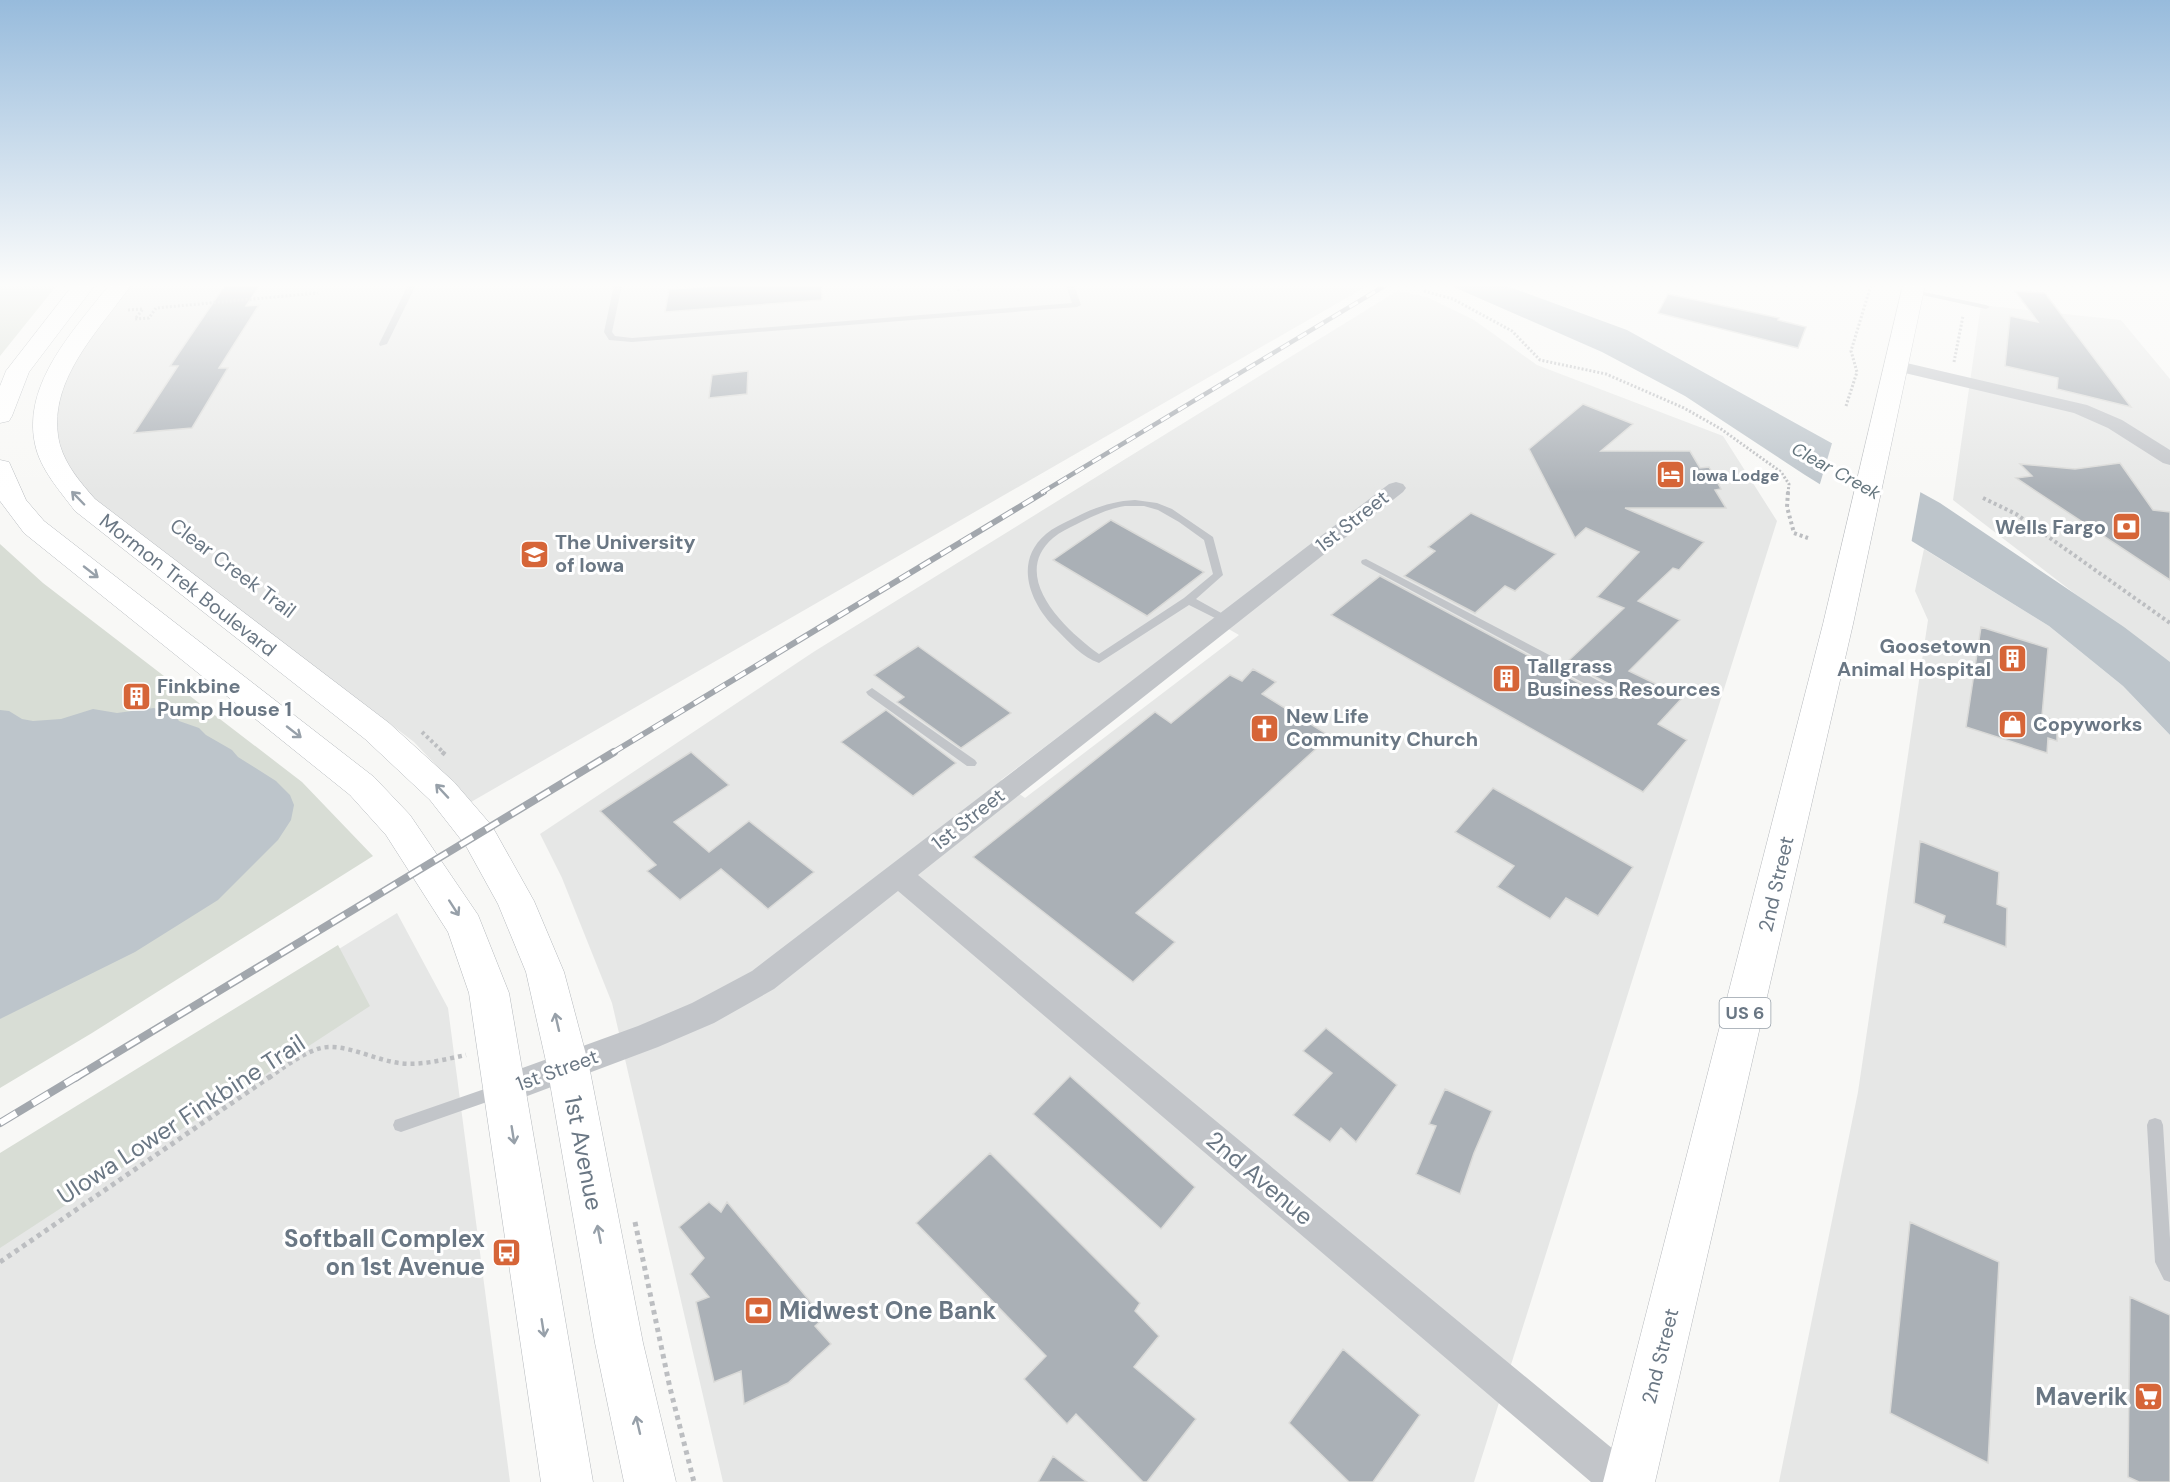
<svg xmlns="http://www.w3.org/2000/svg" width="2170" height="1482" font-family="'DM Sans',sans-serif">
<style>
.built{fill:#e6e7e6;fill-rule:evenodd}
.green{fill:#d8ddd5}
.water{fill:#bdc5cb}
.pier{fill:#f8f8f6}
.building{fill:#aab0b6;stroke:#dadad8;stroke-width:1.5}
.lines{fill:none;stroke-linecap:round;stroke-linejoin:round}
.secondary-casing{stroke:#b5b9bd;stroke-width:1}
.primary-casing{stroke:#b6b9bd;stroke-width:1}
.path-far3{stroke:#bcbec1;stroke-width:3;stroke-dasharray:2 2;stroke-linecap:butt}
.path-far2{stroke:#bcbec1;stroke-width:4;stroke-dasharray:3 3;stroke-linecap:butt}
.path-far1{stroke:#bcbec1;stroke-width:4.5;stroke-dasharray:4 4;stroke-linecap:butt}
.path{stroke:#bcbec1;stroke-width:5;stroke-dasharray:4.5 4.5;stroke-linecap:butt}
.lane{fill:#c2c5c9;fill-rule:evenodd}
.street{fill:#c2c5c9;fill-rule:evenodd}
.secondary{fill:#fff;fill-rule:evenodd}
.primary{fill:#fff;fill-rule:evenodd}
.rail-far3-casing{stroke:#a2a7ad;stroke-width:4.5}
.rail-far2-casing{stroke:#a2a7ad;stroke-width:6}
.rail-far1-casing{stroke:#a2a7ad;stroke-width:8}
.rail-casing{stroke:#a2a7ad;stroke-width:8}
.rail-far3{stroke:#fff;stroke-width:3;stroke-dasharray:10;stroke-linecap:butt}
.rail-far2{stroke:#fff;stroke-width:4;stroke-dasharray:12;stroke-linecap:butt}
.rail-far1{stroke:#fff;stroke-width:5;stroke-dasharray:15;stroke-linecap:butt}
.rail{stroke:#fff;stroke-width:6;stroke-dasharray:19;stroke-linecap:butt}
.oneway{stroke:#97a0a9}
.labels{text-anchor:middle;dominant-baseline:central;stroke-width:6;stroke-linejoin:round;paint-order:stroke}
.far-poi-label{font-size:16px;font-weight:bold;fill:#6a7784;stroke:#fff;text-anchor:start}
.far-water-label{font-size:18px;font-style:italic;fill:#66777f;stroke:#fff}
.shield{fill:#fff;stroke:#97a0a9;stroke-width:1.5}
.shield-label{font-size:18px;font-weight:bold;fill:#6a7784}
.street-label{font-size:20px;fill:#6a7784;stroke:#fff}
.poi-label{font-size:20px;font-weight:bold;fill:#6a7784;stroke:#fff;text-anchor:start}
.near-street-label{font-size:24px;fill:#6a7784;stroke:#fff}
.near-poi-label{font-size:24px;font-weight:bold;fill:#6a7784;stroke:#fff;text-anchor:end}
</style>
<rect width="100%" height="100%" fill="#f8f8f6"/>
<!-- built -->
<path class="built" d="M129,285H1369L471,802L414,742L91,496L70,469L63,455L57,429V414L61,389L68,373L93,332Z
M1397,291L1427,297L1474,320L1537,365L1723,436L1777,521L1474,1482H723L612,1003L562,878L540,834L815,651ZM1213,620L1239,635L1025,798L1001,780Z
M1981,305L2121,320L2170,379V667L1953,500Z
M1924,549L2049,626L2123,686L2170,735V1482H1779L1858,1092L1928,620L1915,591Z
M397,913L448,1008L510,1482H0V1159Z"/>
<!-- green -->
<path class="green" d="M0,285H57L0,356Z
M0,544L43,583L302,782L373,856L92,1033L0,1088Z
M338,945L370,1006L0,1248V1153Z"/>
<!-- water -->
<path class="water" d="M1449,285H1504L1627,330L1940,503L2124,627L2170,662V735L2123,686L2049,626L1805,475L1685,396L1602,352Z
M154,708L175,715L179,721L199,728L206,735L232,750L238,757L276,781L290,795L294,805L291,820L278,840L218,900L135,952L0,1019V710L9,711L22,719L33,721L61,719L93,709L117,713Z"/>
<!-- pier -->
<path class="pier" d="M1833,440L1921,489L1911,544L1819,487Z"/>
<!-- building -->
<path class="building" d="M225,285H260L246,306L259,305L219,368H228L192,428L134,433L178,366H170Z
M729,285H822V300L665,312L669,289Z
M2015,291L2045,293L2131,407L2057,389L2058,378L2005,366L2010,316L2038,322Z
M1668,294L1779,318L1778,320L1806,327L1798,348L1658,313Z
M748,371L747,394L709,398L712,375Z
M1583,404L1633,424L1601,451H1690L1700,468L1709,467L1721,489L1715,490L1726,508H1625L1704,542L1679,570L1673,568L1638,601L1680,620L1629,671L1683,697L1658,724L1687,740L1643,792L1331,615L1380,576L1607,698L1618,697L1620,692L1617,688L1567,662L1624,608L1597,597L1639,552L1586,528L1575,538L1529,449Z
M2120,463L2153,510L2170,512V580L2016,478L2032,476L2020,464L2075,469Z
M1471,513L1556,554L1515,591L1505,586L1475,613L1404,576L1435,551L1428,547Z
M1111,520L1204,572L1147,616L1053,560Z
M1981,627L2048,648L2042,716L2057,721V741L2048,738L2047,753L1966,727Z
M918,646L1011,713L961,748L897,702L904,697L874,675Z
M1253,669L1276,682L1262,694L1330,736L1136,913L1175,942L1133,982L973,857L1155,712L1171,723L1230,675L1242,681Z
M886,710L956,763L913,796L841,742Z
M691,752L729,785L674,822L709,852L749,821L814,872L768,909L721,869L680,900L647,871L656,865L600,811Z
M1493,788L1633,867L1598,916L1566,898L1550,919L1497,887L1514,866L1455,832Z
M1920,841L1999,872L1997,904L2007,908L2006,947L1943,923L1945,916L1914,903Z
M1326,1028L1397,1085L1356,1142L1341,1128L1330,1142L1293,1115L1332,1073L1303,1051Z
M1070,1076L1195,1187L1161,1229L1033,1114Z
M1445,1089L1492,1111L1474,1153L1460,1194L1416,1174L1436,1126L1429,1124Z
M990,1153L1140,1303L1135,1311L1159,1336L1134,1367L1196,1419L1147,1482H1143L1076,1414L1067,1424L1024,1379L1046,1356L916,1223Z
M709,1202L721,1212L727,1202L824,1318L815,1326L831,1344L788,1383L744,1404L741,1371L714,1382L696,1302L709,1297L690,1274L704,1258L679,1227Z
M1910,1222L1999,1262L1988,1463L1890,1413Z
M2130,1297L2170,1315V1482H2139L2128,1477Z
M1343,1349L1420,1415L1373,1482H1349L1289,1423Z
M1053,1456L1087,1482H1038Z"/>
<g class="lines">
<defs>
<path id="secondary" d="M73,285H95L29,372L12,416L9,421L0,423V386L6,371Z
M109,285H131C99,331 44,383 60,445C66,466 81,483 95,499L389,723L454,782L492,826L534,901L564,972L589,1066L643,1343L676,1482H624L595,1343L547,1066L526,972L498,904L466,846L430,800L365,739L75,511C60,491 40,469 35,444C22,383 75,329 109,285Z
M0,460L9,462L26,500L44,521L374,777L410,815L478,915L509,993L593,1482H541L469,993L448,932L386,835L350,795L24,533L0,501Z"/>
<path id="primary" d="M1903,285H1925L1853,624L1655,1482H1603L1823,624Z"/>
</defs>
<!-- secondary casing -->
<use href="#secondary" class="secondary-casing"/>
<!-- primary casing -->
<use href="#primary" class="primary-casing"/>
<!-- path-far3 -->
<path class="path-far3" d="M957,285L959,291
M1424,291L1453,299L1512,331L1540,360L1606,374L1684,408L1721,429L1781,472L1789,484L1788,493
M128,310L143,309L135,319L149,318L156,308L318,293
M1954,362L1963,316
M1846,406L1857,372L1851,351L1871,285"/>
<!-- path-far2 -->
<path class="path-far2" d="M1788,492L1787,507L1794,533L1808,538
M1983,498L2016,514L2170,623
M422,732L444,753"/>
<!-- path-far1 -->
<path class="path-far1" d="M442,752L447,756
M269,1078C282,1068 305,1052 321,1048C343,1043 371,1058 393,1062C417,1067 442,1060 466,1055"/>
<!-- path -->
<path class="path" d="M635,1222L670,1388L694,1482
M0,1262L271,1076"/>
<!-- lane -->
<path class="lane" d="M408,285H416L387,344L380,346L379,344Z
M614,285H622L612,332L615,336L632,338L1072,303L1066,285H1074L1081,305L1077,307L632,342L609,340L604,332Z
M1910,289L1986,305L1990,307L1986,309L1913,293L1909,291Z
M1135,500L1157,503L1172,509L1213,537L1223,575L1196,599L1232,619L1227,623L1223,622L1189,605L1099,663C1083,658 1068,641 1056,629C1030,603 1013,562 1046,534C1053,528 1062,524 1070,520C1091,509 1111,501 1135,500ZM1125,506H1144L1158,510L1179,522L1204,540L1213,574L1184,598L1099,654C1067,631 1008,577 1053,538C1060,532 1069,528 1077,524C1093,516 1107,509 1125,506Z
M1366,559L1616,690L1618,693L1616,696H1608L1362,564L1361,562L1362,560Z
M872,688L975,760L977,763L975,766H967L868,695L866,692Z
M499,1084L504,1086L507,1091L504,1096L401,1132L395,1130L393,1125L395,1120L401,1118Z
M2155,1118L2161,1120L2163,1125L2170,1239V1282L2164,1280L2155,1262L2147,1125L2149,1120Z"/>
<!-- street -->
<path class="street" d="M1898,361L2087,405L2122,420L2170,450V465L2163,463L2108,428L2074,413L1892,370L1889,366L1892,362Z
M1396,482L1403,484L1406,488L1403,492L918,875L1636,1468L1642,1482H1591L898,891L774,989L714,1023L658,1047L506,1104L495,1100L490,1089L495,1078L638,1026L692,1003L752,971L1389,484Z"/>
<!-- secondary -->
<use href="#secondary" class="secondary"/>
<!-- primary -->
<use href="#primary" class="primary"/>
<defs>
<path id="rail-far3" d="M1041,493L1386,285"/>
<path id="rail-far2" d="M612,753L1044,492"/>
<path id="rail-far1" d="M75,1078L614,752"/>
<path id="rail" d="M0,1123L78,1076"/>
</defs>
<!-- rail-far3 casing -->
<use href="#rail-far3" class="rail-far3-casing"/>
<!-- rail-far2 casing -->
<use href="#rail-far2" class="rail-far2-casing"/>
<!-- rail-far1 casing -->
<use href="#rail-far1" class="rail-far1-casing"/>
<!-- rail casing -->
<use href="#rail" class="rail-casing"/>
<!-- rail-far3 -->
<use href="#rail-far3" class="rail-far3"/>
<!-- rail-far2 -->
<use href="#rail-far2" class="rail-far2"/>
<!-- rail-far1 -->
<use href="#rail-far1" class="rail-far1"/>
<!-- rail -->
<use href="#rail" class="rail"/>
</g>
<!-- one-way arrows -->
<defs><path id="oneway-shaft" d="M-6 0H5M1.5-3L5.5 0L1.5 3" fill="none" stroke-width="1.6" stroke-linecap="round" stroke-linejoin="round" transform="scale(1.5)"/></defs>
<g class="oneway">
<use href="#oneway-shaft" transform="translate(78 498) rotate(-134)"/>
<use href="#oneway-shaft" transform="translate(91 572) rotate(38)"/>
<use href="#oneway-shaft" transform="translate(294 732) rotate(38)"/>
<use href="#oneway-shaft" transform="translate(442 791) rotate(-133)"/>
<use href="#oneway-shaft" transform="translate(454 908) rotate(57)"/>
<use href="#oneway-shaft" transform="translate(557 1022) rotate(-103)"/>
<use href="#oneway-shaft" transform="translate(513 1135) rotate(81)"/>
<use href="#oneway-shaft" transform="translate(599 1234) rotate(-101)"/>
<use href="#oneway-shaft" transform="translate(543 1328) rotate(81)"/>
<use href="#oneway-shaft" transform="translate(638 1425) rotate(-103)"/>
</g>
<!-- sky -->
<linearGradient id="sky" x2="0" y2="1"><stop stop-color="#97bbdc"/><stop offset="0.58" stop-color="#fcfcfb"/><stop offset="1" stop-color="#fcfcfb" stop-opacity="0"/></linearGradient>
<rect width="2170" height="492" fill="url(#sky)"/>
<!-- icons -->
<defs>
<symbol id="hotel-square" viewBox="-11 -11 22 22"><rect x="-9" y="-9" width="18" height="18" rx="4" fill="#d66538" stroke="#fff"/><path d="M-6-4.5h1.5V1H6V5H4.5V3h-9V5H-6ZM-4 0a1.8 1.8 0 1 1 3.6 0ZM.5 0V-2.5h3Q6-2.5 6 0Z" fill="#fff"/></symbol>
<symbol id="bank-square" viewBox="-11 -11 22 22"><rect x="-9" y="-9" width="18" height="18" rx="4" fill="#d66538" stroke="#fff"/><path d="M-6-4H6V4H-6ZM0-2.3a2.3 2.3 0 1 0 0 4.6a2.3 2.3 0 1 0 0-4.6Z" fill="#fff"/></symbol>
<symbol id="university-square" viewBox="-11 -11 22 22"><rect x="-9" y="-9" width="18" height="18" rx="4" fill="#d66538" stroke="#fff"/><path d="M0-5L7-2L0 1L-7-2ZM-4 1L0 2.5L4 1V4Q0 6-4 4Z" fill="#fff"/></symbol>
<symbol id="building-square" viewBox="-11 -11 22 22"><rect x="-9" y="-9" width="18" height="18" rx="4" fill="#d66538" stroke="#fff"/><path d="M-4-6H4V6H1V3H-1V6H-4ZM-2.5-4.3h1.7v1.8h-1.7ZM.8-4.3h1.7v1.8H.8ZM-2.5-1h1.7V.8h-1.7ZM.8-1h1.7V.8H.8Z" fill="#fff"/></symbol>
<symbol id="shop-square" viewBox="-11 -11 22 22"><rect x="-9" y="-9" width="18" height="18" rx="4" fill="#d66538" stroke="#fff"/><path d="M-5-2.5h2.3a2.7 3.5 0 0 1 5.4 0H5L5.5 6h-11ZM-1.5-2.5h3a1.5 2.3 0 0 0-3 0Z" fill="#fff"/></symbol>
<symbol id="church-square" viewBox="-11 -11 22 22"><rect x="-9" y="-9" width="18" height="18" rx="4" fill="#d66538" stroke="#fff"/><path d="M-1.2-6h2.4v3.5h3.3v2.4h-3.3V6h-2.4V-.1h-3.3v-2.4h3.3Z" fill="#fff"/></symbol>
<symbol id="bus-square" viewBox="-11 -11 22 22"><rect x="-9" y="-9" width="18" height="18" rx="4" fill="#d66538" stroke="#fff"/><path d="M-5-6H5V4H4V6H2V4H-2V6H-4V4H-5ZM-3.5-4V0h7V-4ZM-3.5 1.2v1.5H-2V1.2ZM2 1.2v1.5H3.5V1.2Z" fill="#fff"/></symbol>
<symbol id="supermarket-square" viewBox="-11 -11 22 22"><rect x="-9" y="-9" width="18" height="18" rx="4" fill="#d66538" stroke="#fff"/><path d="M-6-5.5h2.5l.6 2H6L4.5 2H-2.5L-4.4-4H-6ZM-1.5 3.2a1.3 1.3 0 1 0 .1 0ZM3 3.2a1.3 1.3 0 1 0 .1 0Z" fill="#fff"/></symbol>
</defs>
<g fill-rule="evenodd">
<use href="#hotel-square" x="1654" y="458" width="33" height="33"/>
<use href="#bank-square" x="2110" y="510" width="33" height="33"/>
<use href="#university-square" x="518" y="538" width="33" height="33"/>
<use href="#building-square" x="1996" y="642" width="33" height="33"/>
<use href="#building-square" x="1490" y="662" width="33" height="33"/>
<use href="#building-square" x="120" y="680" width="33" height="33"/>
<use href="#shop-square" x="1996" y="708" width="33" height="33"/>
<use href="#church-square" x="1248" y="712" width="33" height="33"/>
<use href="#bus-square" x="490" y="1236" width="33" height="33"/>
<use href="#bank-square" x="742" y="1294" width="33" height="33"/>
<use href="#supermarket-square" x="2132" y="1380" width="33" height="33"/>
</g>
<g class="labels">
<!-- far-poi labels -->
<g class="far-poi-label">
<text x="1692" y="475">Iowa Lodge</text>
</g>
<!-- far-water labels -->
<g class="far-water-label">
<text transform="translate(1836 471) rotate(29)">Clear Creek</text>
</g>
<!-- shield labels -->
<rect class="shield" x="1719.5" y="998" width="51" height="30" rx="4.5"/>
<g class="shield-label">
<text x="1745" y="1013">US 6</text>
</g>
<!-- street labels -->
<g class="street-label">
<text transform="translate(1352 521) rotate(-38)">1st Street</text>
<text transform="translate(233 568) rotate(37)">Clear Creek Trail</text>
<text transform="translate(188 585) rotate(38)">Mormon Trek Boulevard</text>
<text transform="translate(968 819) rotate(-38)">1st Street</text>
<text transform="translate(1776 884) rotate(-77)">2nd Street</text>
<text transform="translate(557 1070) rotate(-20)">1st Street</text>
<text transform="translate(1660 1356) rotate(-76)">2nd Street</text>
</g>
<!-- poi labels -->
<g class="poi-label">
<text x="2106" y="527" text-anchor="end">Wells Fargo</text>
<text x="555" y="542">The University<tspan x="555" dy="23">of Iowa</tspan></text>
<text x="1991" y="646" text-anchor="end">Goosetown<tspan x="1991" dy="23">Animal Hospital</tspan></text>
<text x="1527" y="666">Tallgrass<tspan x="1527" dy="23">Business Resources</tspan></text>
<text x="157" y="686">Finkbine<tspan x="157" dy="23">Pump House 1</tspan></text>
<text x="1286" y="716">New Life<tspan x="1286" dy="23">Community Church</tspan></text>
<text x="2033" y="724">Copyworks</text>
</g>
<!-- near-street labels -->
<g class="near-street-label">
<text transform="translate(181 1119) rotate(-33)">UIowa Lower Finkbine Trail</text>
<text transform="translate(584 1153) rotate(79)">1st Avenue</text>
<text transform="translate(1260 1178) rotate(40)">2nd Avenue</text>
</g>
<!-- near-poi labels -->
<g class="near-poi-label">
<text x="485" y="1238">Softball Complex<tspan x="485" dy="28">on 1st Avenue</tspan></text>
<text x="779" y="1310" text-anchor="start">Midwest One Bank</text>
<text x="2128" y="1396">Maverik</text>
</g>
</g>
</svg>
